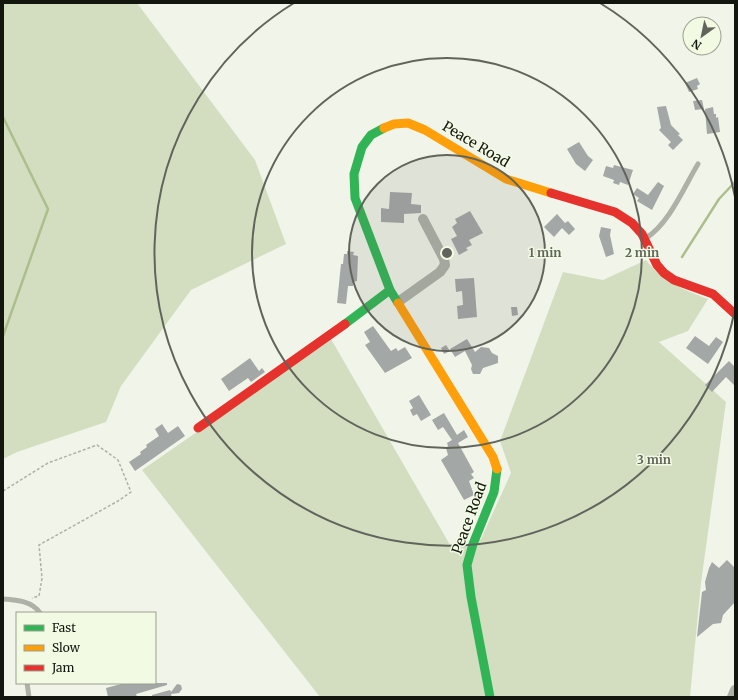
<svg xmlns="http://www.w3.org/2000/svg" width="738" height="700" font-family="Merriweather,serif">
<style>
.green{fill:#d3dec1}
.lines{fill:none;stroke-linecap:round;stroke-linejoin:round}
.stream{stroke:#adbe8d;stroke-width:2.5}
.building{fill:#a3a7a5}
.path{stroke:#adb0a7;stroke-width:1.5;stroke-dasharray:3 2;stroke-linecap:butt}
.lane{stroke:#adb1a7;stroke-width:5}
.street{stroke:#adb1a7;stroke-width:10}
.fast{stroke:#30b455;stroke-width:9}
.slow{stroke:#ff9f0a;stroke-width:9}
.jam{stroke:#e5322d;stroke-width:9}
.ring{fill:none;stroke:#61645b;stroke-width:2}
.labels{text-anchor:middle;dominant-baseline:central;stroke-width:3;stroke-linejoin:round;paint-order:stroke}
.street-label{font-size:14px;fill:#13160e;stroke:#f2fae4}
.centre{fill:#61645b;stroke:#f2fae4;stroke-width:2}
.ring-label{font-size:12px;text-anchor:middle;font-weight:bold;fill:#61645b;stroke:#f2fae4;stroke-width:3;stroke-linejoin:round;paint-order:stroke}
</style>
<rect width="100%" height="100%" fill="#f1f5e9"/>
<!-- green -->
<path class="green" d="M3,3H137L255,160L286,244L191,290L121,386L106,422L17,452L3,459Z
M646,260C663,282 682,289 708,299L688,331L659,342L726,402L701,583L690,697H320L142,470L331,339L453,550L481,539L511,473L500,441L563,272L603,280Z"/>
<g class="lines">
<!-- stream -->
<path class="stream" d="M3,117L48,209L3,336
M682,257L719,199L735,182"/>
</g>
<!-- building -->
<path class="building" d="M697,78L700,84L697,86L698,89L689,92L685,83Z
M702,100L704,109L695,110L693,101Z
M666,106L671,125L680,134L678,135L683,140L673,150L668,145L671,142L659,130L661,128L657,107Z
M713,107L714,114H716V118L718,117L720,132L707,134L705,109Z
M579,142L588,156L593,160L585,171L576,164L567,149Z
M614,165L633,170L628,185L620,182L619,185L613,183L614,180L603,176L606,166L613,168Z
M658,182L664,186L652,210L637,201L639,198L633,194L637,188L648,195Z
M390,192L412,193L411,204L421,205V213L404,214V223L381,222V208L389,209Z
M470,211L483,233L469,240L472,245L466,248L468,250L459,255L451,239L457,236L452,227L457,223L455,219Z
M557,214L565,223L568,221L575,229L569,235L562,228L554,237L544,227Z
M601,227L611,229L610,235L614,254L606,257L599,236Z
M347,251L354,252L353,255L358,256L357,281L353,282V286H348L346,304L337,303L341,264H343L344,254H347Z
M474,278L477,317L458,319L457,306L463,305L462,291L456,292L455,279Z
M511,307H517L518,315L512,316Z
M373,326L391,351L396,348L398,351L405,347L412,358L385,373L365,345L370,342L364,332Z
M695,336L709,346L716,337L723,342L708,364L686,348Z
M467,339L475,352L481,347L489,348L492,353L498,356V363L483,368L480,374H473L471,369L472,365L465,351L455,357L450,349Z
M446,345L450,351L444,354L441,348Z
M250,358L259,371L262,368L265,372L251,382L248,378L229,391L221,379Z
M729,361L735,367V386L726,377L712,392L705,385Z
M419,395L431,415L421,421L417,414L413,416L410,410L413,408L409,401Z
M444,413L457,435L464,430L468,437L458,443L474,472L471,474L474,478L469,481L474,495L464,500L441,460L448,455L446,448L448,446L447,443L452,440L443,427L438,430L432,420Z
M162,424L168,433L178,426L185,436L135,471L129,462L141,454L140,452L147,447L146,445L159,436L155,429Z
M727,560L735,568V602L723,615L721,623L713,624L697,637L702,592L706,590L705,582L709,568L712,562L719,568Z
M125,683H167V685L136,694L137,697H108L106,688Z
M177,684L181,685L182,689L179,693L171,694L172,697H152V695L170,690L171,692Z"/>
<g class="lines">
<!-- path -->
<path class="path" d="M3,491L48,463L97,445L118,460L131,492L118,501L39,545L42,578L39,596L32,598"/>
<!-- lane -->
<path class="lane" d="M646,238C669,224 684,187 698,164
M3,599C17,600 32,601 40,613
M27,683L29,697"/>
<!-- street -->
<path class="street" d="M398,302L440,272L445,265L444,259L423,219
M732,697L735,690"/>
<!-- fast -->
<path class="fast" d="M384,128L371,135L362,147L354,174L355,198L390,290L398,303
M345,324L390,290
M490,697L471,597L467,565L473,544L494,492L497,469"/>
<!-- slow -->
<path class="slow" d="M384,128L394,124L408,123L425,130L506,179L551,193
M398,303L493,457L497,469"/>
<!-- jam -->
<path class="jam" d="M551,193L615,212L632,223L642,234L657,265L664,273L674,280L713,294L735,314
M198,428L345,324"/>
</g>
<!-- distance rings -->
<circle cx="447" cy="253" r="98" fill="#61645b" fill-opacity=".12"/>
<g class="ring">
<circle cx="447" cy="253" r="98"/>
<circle cx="447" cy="253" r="195"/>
<path d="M735 309A293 293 0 1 1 294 3M600 3A293 293 0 0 1 735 197"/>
</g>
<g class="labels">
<!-- street labels -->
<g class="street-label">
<text transform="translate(476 144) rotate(31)">Peace Road</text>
<text transform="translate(469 518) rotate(-70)">Peace Road</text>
</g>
</g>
<circle cx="447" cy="253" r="6" class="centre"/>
<g class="ring-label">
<text x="545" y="257">1 min</text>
<text x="642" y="257">2 min</text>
<text x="654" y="464">3 min</text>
</g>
<!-- border -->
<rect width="738" height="700" fill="none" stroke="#13160e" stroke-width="8"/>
<!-- legend -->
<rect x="16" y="612" width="140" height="72" fill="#f2fae4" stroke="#999f8e"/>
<rect x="24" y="625" width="20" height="6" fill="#30b455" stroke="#999f8e"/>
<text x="52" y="632" font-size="12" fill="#13160e">Fast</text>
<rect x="24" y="645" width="20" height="6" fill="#ff9f0a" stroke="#999f8e"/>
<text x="52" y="652" font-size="12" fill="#13160e">Slow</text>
<rect x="24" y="665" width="20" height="6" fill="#e5322d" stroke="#999f8e"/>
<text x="52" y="672" font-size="12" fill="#13160e">Jam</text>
<!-- north arrow -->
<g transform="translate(702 36) rotate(213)"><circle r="19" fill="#f2fae4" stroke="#999f8e"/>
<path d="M0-3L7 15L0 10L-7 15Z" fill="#61645b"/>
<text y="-6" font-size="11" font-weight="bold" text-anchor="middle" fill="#13160e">N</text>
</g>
</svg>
